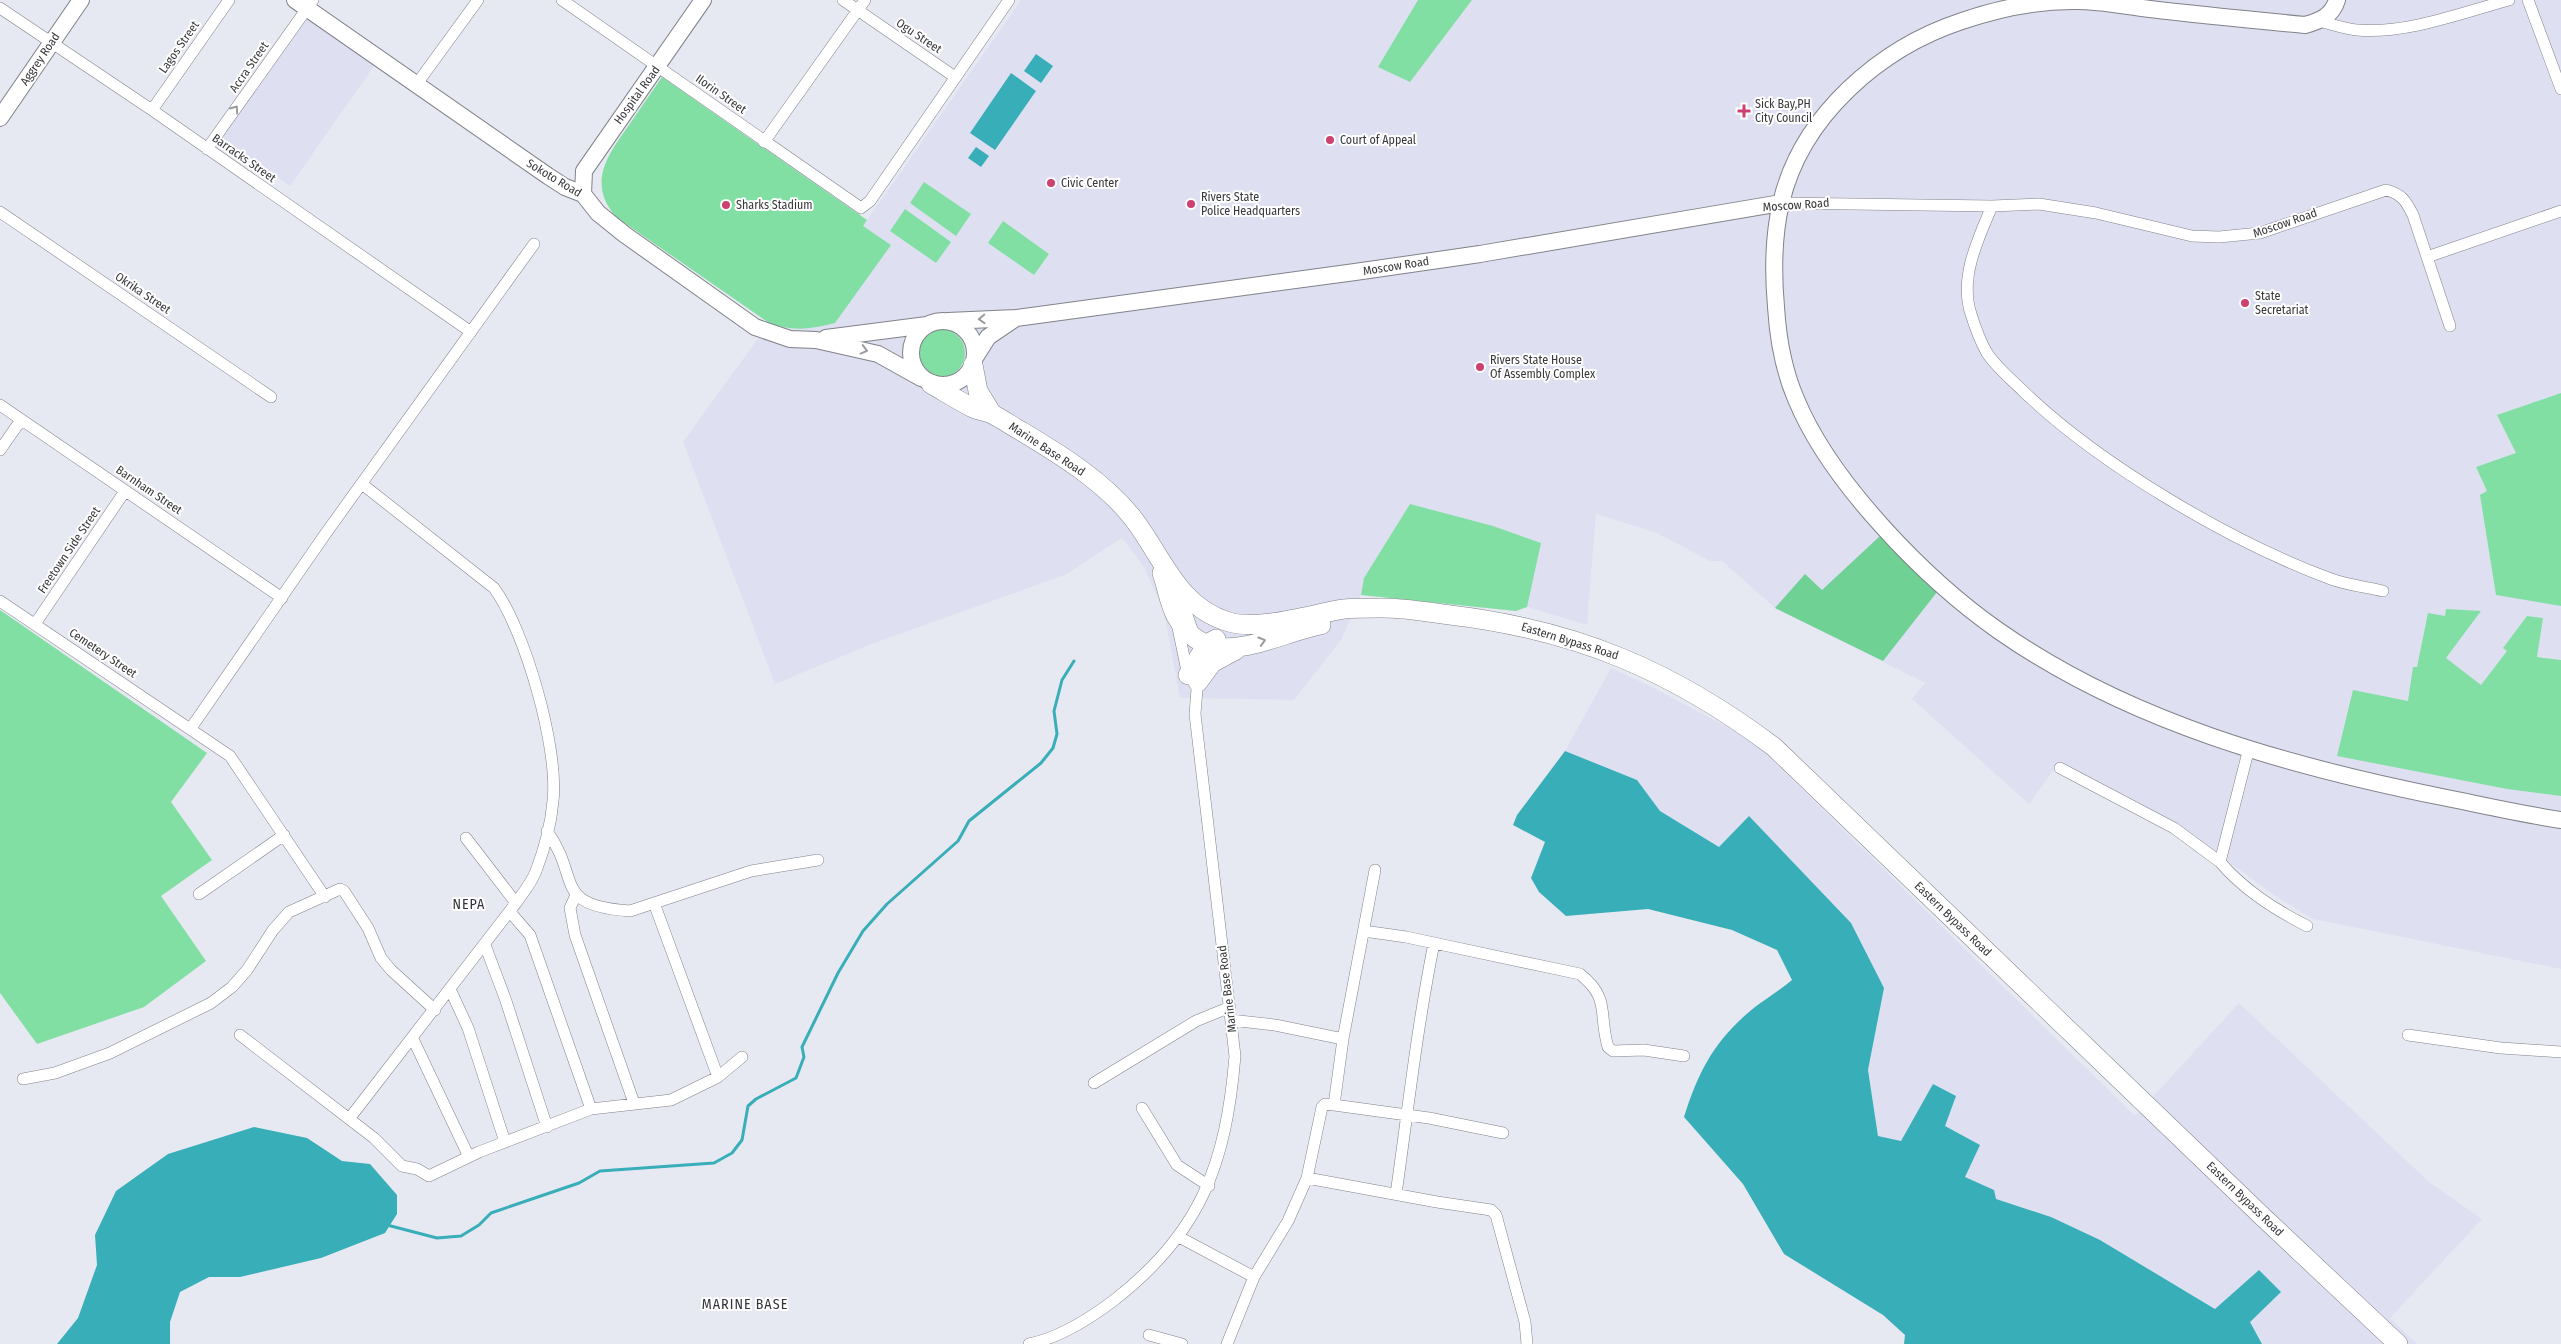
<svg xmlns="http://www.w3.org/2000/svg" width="2561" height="1344" font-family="'Fira Sans Condensed',sans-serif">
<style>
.built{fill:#dee0f1}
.green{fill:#82dfa4}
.forest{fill:#6fd194}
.water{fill:#38aeb9}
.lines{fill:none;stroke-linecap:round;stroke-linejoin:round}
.stream{stroke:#38aeb9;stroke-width:3}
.street-casing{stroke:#81828a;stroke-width:12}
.secondary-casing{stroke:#81828a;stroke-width:18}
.primary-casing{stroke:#81828a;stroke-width:20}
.street{stroke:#fff;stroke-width:11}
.secondary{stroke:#fff;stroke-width:16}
.primary{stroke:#fff;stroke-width:19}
.oneway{stroke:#9c9c9e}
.poi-dot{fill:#cd4171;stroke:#fff;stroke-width:2}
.labels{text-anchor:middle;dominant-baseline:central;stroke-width:4;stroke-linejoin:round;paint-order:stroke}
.street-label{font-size:12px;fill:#38383c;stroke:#fff}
.poi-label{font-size:12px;fill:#38383c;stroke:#fff;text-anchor:start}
.neighbourhood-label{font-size:14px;letter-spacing:1px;fill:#32323a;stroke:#fff}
</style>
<rect width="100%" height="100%" fill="#e7e9f2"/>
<!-- built -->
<path class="built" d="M1021,0H2561V969L2313,919L2278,898L2181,827L2058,764L2029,804L1912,699L1925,683L1775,608L1722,561H1710L1657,533L1596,514L1587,625L1527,607L1516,611L1361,595L1341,640L1294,700L1180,698L1164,612L1144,567L1122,538L1065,575L874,643L775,684L683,442L769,323L779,327L890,245L863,226Z
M306,18L374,66L290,186L222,138Z
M1611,668L1650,686L1752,740L2135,1116L2239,1003L2429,1182L2482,1219L2390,1318L2417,1344H2262L2250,1322L2259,1270L2216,1309L2100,1240L2051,1217L1996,1199L1993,1190L1964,1177L1945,1127L1933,1084L1901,1141L1878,1136L1868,1070L1884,988L1748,817L1719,847L1660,811L1637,780L1565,751Z"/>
<!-- green -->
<path class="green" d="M1418,0H1472L1410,82L1378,67Z
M662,77L867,220L863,226L891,245L835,323C812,329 792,332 769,323L616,217C587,183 607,156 629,125C640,109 651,93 662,77Z
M924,182L971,214L956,236L910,203Z
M905,209L951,242L936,263L890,231Z
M1003,221L1049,254L1034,275L988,243Z
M917 353a24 24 0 1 1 48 0a24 24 0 1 1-48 0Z
M2561,393V606L2496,595L2480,495L2487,491L2476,467L2516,453L2497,415Z
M1410,504L1493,526L1541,543L1527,607L1516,611L1361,595L1364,578Z
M2446,609L2481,611L2446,658L2481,685L2507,651L2503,648L2527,616L2543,618L2537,657L2561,660V796L2507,789L2337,756L2353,690L2408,701L2413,667H2417L2428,613L2445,616Z
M0,610L207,753L171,802L212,860L161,896L206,961L144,1007L37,1044L0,993Z"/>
<!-- forest -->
<path class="forest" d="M1880,536L1937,592L1883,661L1775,608L1805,574L1822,590Z"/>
<!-- water -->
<path class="water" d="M1036,54L1053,66L1041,83L1024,71Z
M1011,73L1036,91L995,150L970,133Z
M976,147L989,156L981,167L968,158Z
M1565,751L1637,780L1660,811L1719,847L1749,816L1851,923L1884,988L1868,1070L1878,1136L1901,1141L1933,1084L1956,1096L1945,1126L1980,1145L1965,1177L1994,1190L1996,1199L2051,1217L2100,1240L2215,1309L2259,1270L2281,1292L2250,1322L2262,1344H1904L1905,1335L1883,1315L1784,1254L1743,1184L1684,1117C1699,1070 1715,1039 1755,1007C1767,998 1780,990 1792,980L1777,950L1732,930L1648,909L1566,916L1539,892L1531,878L1545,842L1513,825L1517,815Z
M254,1127L307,1138L342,1161L370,1164L397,1195V1214L385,1233L321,1258L240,1277H209L180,1292L170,1322V1344H57L78,1318L97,1265L95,1235L116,1191L168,1154Z"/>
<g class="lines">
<!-- stream -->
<path class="stream" d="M387,1225L437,1238L461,1236L479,1225L491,1213L579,1183L600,1171L714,1163L732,1153L742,1140L748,1106L756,1099L796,1078L804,1057L802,1047L838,973L863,931L887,904L958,841L969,821L1041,763L1053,748L1057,734L1054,711L1062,680L1074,661"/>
<defs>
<path id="street" d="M562,0L861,208L870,201L1009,0
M843,0L955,77
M2528,0L2561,89
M0,8L152,110L471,332
M2319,21C2331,24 2345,29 2357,30C2407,34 2461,13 2509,0
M416,85L478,0
M152,110L229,0
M764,142L865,0
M207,149L313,0
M1781,203L1992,206L2039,204L2096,213L2192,236L2219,237L2260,233L2386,190C2402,194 2406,201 2413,215L2450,326
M1992,206C1978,239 1959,278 1971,314C1975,327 1980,341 1987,353C1996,367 2011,379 2023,391C2100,465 2231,542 2331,579C2348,585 2366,587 2383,591
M0,212L271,397
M2427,257L2561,211
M0,405L282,598
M0,450L21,420
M1180,595L1193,632
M0,601L230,756L325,897
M1177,623L1188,676
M35,624L125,491
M191,728L326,533L534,244
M2249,748L2220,862C2244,890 2274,909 2307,926
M2060,768L2174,828L2220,862
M547,831C582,880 551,905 630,911L751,871L818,860
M466,838L516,903
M199,894L284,835
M576,895L570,908L575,935L634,1103
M654,903L718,1077
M510,912L530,935L591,1109
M1364,931L1406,937L1580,974C1611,999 1598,1013 1608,1047L1613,1051L1644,1050L1684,1056
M485,945L505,998L547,1127
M450,989L468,1028L505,1142
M1231,1020L1275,1025L1343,1039L1334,1105L1429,1118L1503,1133
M240,1035L374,1138L402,1166L417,1169L429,1176L479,1152L591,1109L671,1100L718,1077L742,1057
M2408,1035L2501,1048L2561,1052
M413,1039L469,1157
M1343,1039L1375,870
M23,1079L55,1073L110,1053L211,1003L232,987L247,970L273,930L289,912L340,889L344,891L368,928L381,958L391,970L435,1010
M1094,1083L1196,1021L1230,1007
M1334,1105L1325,1104L1322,1107L1307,1178L1437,1202L1491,1210L1496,1215L1525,1322L1527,1344
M1142,1108L1177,1165L1209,1186
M349,1119L516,903C523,893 532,882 536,871C544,850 551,824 553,801C559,749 525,630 494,588L362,484
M1396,1194C1408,1110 1417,1027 1434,943
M1179,1237L1254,1277L1227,1344
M1254,1277L1288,1221L1307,1178
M1149,1335L1182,1344
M1029,1344C1059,1338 1089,1319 1113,1301C1201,1233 1226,1164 1235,1056L1195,714L1198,677"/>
<path id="secondary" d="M295,0L548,176L565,187L583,194L598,213L624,234L755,327L790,339L816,340L878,354L921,378
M2337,0C2332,16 2320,21 2305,25C2253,20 2201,15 2150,9C2124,6 2098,0 2072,1C2036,1 1997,9 1962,21C1880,48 1801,116 1781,203C1773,237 1773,273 1776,307C1778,339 1783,369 1796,399C1830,482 1926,580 1999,631C2129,722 2288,766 2442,797C2482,805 2521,814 2561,820
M0,118L81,0
M583,194L584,171L703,0
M911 353a32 32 0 1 1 64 0a32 32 0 1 1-64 0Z
M948,321L1016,318L1355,272L1480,254L1781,203
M826,338L927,325
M976,356L988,337L1016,318"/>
<path id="primary" d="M973,365L978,391L992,414
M931,384C945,392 959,401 973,408C979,411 986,411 992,414C1002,419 1012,426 1021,431C1061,455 1103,481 1132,517C1162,555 1177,607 1229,622C1258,631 1312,614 1344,609C1355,608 1367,608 1378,608C1402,607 1426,612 1450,615C1577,630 1673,671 1774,747L2264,1218L2398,1344
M1162,573C1167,587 1169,603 1176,616C1209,676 1272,634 1321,625
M1188,675L1207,644L1216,639
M1198,682L1212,663L1236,650"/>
</defs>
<!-- street casing -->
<use href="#street" class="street-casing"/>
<!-- secondary casing -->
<use href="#secondary" class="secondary-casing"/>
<!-- primary casing -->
<use href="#primary" class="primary-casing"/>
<!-- street -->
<use href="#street" class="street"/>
<!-- secondary -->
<use href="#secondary" class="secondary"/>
<!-- primary -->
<use href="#primary" class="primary"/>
</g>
<!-- one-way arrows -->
<defs><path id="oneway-chevron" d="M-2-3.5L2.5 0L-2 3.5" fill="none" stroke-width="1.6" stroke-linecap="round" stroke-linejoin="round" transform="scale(1.25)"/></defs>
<g class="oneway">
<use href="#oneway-chevron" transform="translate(235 109) rotate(-55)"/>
<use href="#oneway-chevron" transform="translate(982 319) rotate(178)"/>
<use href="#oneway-chevron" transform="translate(864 350) rotate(15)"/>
<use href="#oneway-chevron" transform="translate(1262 641) rotate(-17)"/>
</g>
<!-- markers -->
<g class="poi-dot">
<path d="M1741.5 103.5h5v5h5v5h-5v5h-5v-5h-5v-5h5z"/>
<circle cx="1330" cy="140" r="5"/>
<circle cx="1051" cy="183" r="5"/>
<circle cx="1191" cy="204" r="5"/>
<circle cx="726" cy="205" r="5"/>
<circle cx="2245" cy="303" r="5"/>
<circle cx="1480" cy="367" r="5"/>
</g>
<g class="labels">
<!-- street labels -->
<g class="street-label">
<text transform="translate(919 36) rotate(34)">Ogu Street</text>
<text transform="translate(179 47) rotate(-55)">Lagos Street</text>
<text transform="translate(40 59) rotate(-56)">Aggrey Road</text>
<text transform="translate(249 67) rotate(-55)">Accra Street</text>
<text transform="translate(721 94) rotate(35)">Ilorin Street</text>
<text transform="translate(637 95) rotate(-54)">Hospital Road</text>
<text transform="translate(244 158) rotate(35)">Barracks Street</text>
<text transform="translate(554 178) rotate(31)">Sokoto Road</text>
<text transform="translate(1796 205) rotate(-4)">Moscow Road</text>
<text transform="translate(2285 223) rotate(-19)">Moscow Road</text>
<text transform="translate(1396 266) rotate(-9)">Moscow Road</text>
<text transform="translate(143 293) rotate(34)">Okrika Street</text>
<text transform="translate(1047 449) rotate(33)">Marine Base Road</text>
<text transform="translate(149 490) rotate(34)">Barnham Street</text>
<text transform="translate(69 550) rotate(-56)">Freetown Side Street</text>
<text transform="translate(1570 641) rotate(17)">Eastern Bypass Road</text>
<text transform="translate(103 653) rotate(34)">Cemetery Street</text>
<text transform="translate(1953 919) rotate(44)">Eastern Bypass Road</text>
<text transform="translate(1227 989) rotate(-97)">Marine Base Road</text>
<text transform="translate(2245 1199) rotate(44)">Eastern Bypass Road</text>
</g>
<!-- poi labels -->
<g class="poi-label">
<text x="1755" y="104">Sick Bay,PH<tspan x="1755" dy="14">City Council</tspan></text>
<text x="1340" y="140">Court of Appeal</text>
<text x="1061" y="183">Civic Center</text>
<text x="1201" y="197">Rivers State<tspan x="1201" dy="14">Police Headquarters</tspan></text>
<text x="736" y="205">Sharks Stadium</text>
<text x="2255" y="296">State<tspan x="2255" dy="14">Secretariat</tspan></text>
<text x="1490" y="360">Rivers State House<tspan x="1490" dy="14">Of Assembly Complex</tspan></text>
</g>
<!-- neighbourhood labels -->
<g class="neighbourhood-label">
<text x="469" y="904">NEPA</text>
<text x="745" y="1304">MARINE BASE</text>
</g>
</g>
</svg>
